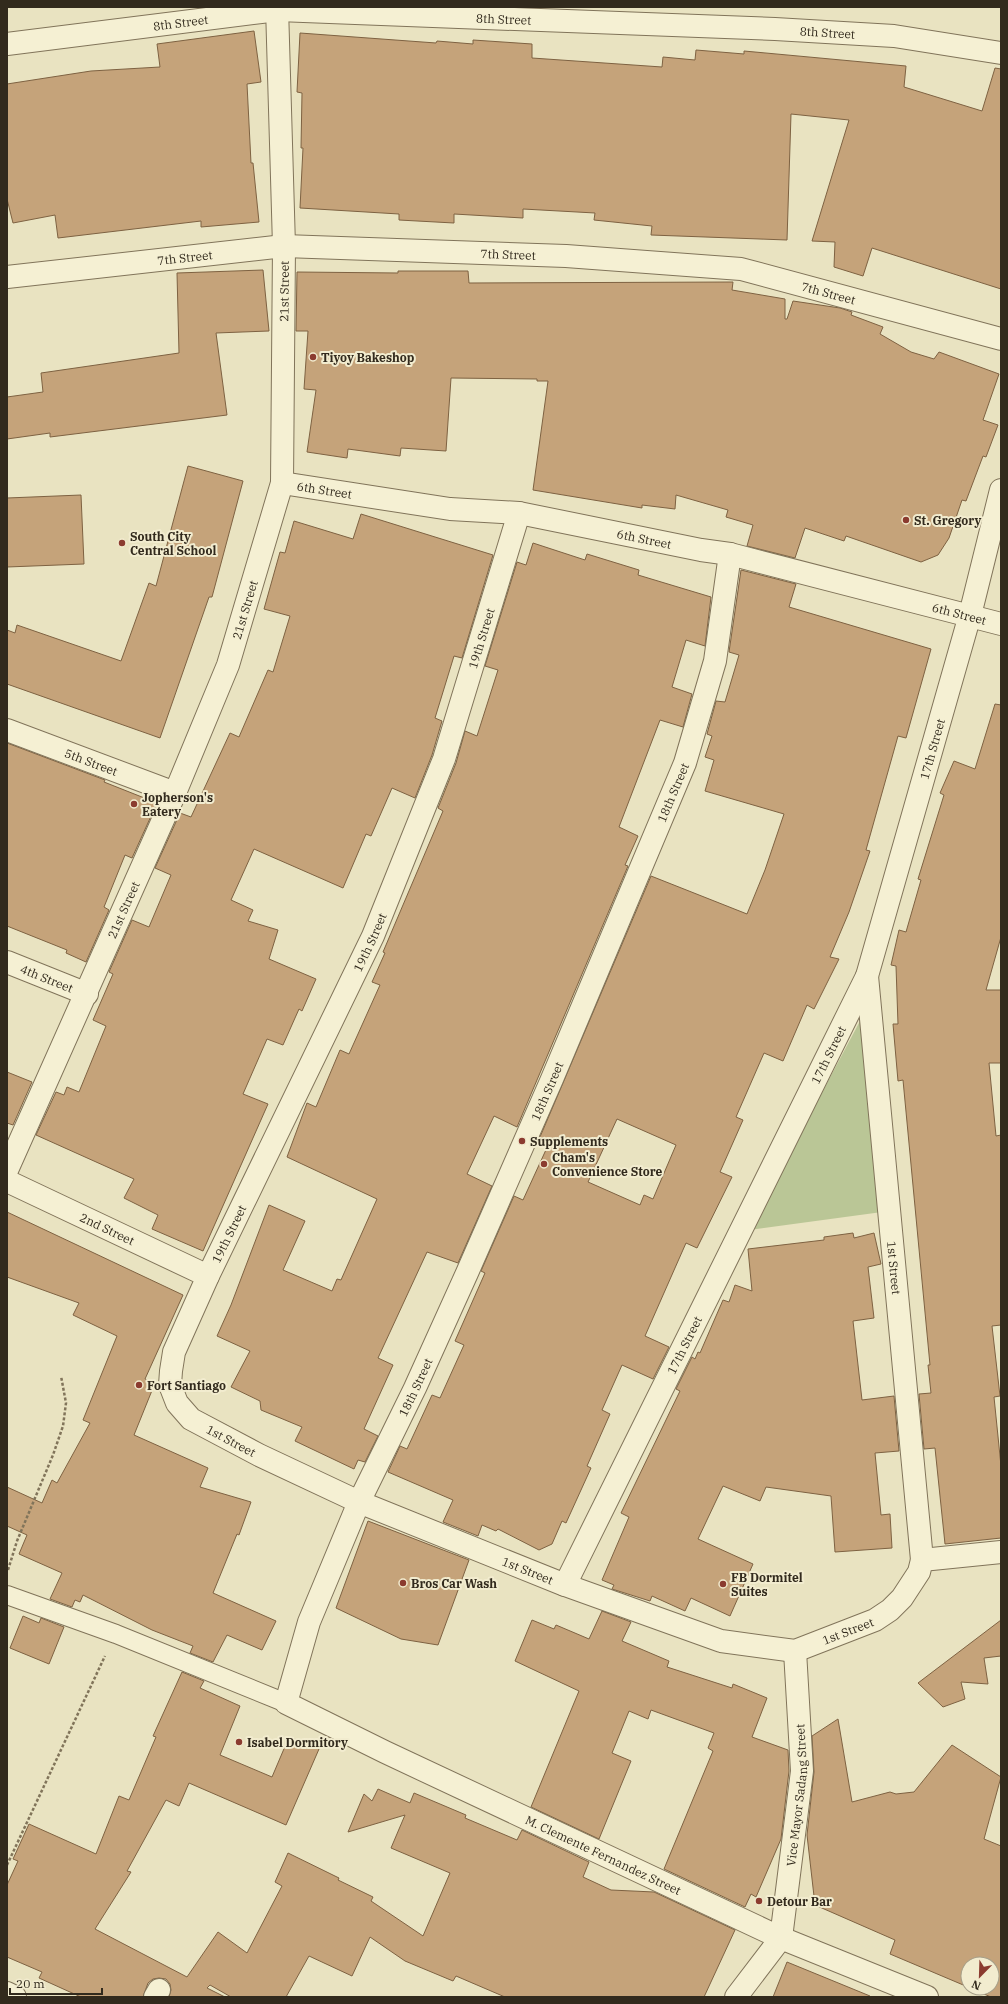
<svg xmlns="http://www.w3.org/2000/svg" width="1008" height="2004" font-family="'IBM Plex Serif',serif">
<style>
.green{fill:#bac696}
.building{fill:#c5a37a;stroke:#7e6242;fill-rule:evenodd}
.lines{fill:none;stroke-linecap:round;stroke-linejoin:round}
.service-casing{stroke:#81745a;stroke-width:20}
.minor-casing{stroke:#81745a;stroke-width:24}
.tertiary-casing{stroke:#81745a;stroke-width:24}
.path{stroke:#81745a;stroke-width:2.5;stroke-dasharray:3 2;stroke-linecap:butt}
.service{stroke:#f5f0d3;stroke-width:18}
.minor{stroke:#f5f0d3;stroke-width:22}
.tertiary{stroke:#f5f0d3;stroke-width:22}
.poi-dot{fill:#8b3b2f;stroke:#f2eccf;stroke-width:1.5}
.labels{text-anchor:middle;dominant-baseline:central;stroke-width:4;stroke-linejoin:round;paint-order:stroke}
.street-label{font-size:12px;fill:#322a1d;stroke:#f2eccf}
.poi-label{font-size:12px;font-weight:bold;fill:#322a1d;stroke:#f2eccf;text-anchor:start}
</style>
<rect width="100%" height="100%" fill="#e9e3c1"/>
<!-- green -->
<path class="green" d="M860,1021L882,1212L749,1230Z"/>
<!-- building -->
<path class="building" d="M254,31L261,82L247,84L251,163H253L259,222L201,227V221L58,238L55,215L13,223L7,199V84L91,71L160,67L157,44Z
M300,33L436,43L437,41L473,44V40L532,44V58L662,67L663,57L695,60L696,50L744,54V51L906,66L904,87L982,111L995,68L1001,69V289L872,248L863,276L834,267L835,242L812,241L849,120L791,114L787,240L651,235L652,226L594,220L595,213L523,209V218L454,214V223L399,220V214L300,208L303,148H301L302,93L297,92Z
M263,270L269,331L216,333L227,415L50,437V433L7,439V397L43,392L41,373L179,353L177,273Z
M398,271H468L469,283L733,282L732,290L785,299V319H787L793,301L840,308L852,312L851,315L883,327L880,334L911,352L934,359L939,352L999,374L983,420L998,425L986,457L983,456L966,501L962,500L949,538L938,555L921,562L846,536L844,541L805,528L795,558L747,546L753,525L726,517L728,510L676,495L675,509L642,505V508L533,490L548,381H537V379L451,378L446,451L401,448L400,456L348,449L347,458L307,452L316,390L304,389L308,331H296L297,272L398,273Z
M188,466L243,481L212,597H209L160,738L7,684V630L15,633L17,625L121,661L149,583L156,586Z
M81,495L84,564L7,567V498Z
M361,514L493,555L462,658L454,656L435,718L442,721L432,755L415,798L392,788L371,836L366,834L343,888L254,849L231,900L253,910L248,921L278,930L269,959L316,979L302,1011L299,1009L283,1045L267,1039L243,1094L268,1104L203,1251L152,1229L158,1215L124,1198L134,1179L36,1135L56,1092L64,1095L67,1087L79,1092L106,1026L93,1020L113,974L109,972L132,920L149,927L171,875L155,868L180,813L191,817L230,733L239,737L268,670L273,672L290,616L264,609L280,552L285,553L294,521L353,539Z
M533,543L585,560L587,554L639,570L638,575L711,597L705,646L686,640L672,687L692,694L683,727L660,720L619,827L638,836L625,865L628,866L517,1127L494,1116L467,1174L492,1186L458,1263L427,1252L378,1358L393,1365L364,1429L378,1436L365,1462L358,1460L354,1469L295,1441L302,1427L261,1410L260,1401L231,1387L250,1351L217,1336L231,1305L269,1205L305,1221L283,1270L332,1291L337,1279L341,1280L377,1199L287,1157L307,1103L316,1107L340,1050L349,1054L380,985L372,982L385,953L383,952L443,811L438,808L456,763L465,731L477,736L498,670L485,666L517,562L526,565Z
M741,570L796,584L789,607L931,649L906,738L898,736L866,850L870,851L849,912L830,957L839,959L814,1009L807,1005L783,1061L764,1053L736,1117L743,1120L720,1172L732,1177L697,1248L686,1243L645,1336L669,1347L653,1379L622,1365L602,1410L610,1414L587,1466L591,1468L566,1523L562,1521L552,1544L539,1550L498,1529L496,1531L482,1525L478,1536L443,1522L453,1500L388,1472L400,1446L407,1449L432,1395L440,1398L464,1345L455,1341L485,1273L481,1271L514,1196L523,1200L550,1141L540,1137L651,876L747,914L765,870L784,814L705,791L714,760L705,757L712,736L707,734L716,701L725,702L739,655L729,652ZM617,1119L676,1145L653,1199L644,1195L640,1205L588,1182Z
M995,704L1001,705V937L986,990H1001V1063H989L996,1136L1001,1135V1325L992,1326L1000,1396L994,1397L1001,1466V1538L945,1544L935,1448L924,1449L919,1394L931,1393L928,1365H930L903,1080L898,1081L893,1024H898L896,966L891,965L899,930L906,932L921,880L918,879L944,795L940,793L954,761L975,769Z
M7,743L105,780L104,782L157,803L132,858L125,855L104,907L109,910L86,962L66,953L67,950L7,926Z
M7,1072L32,1082L13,1125L7,1123Z
M7,1212L183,1295L145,1379L155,1383L134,1435L208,1468L200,1487L251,1502L239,1535L237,1534L213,1593L276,1621L262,1650L227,1635L213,1662L190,1653L193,1646L152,1630L83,1595L80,1602L75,1600L72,1607L50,1599L62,1573L19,1554L27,1535L7,1526V1487L42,1503L52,1480L57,1483L90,1423L83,1420L117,1336L73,1315L79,1303L7,1277Z
M853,1233L854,1238L874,1233L881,1264L868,1267L874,1318L853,1321L862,1400L894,1396L899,1451L875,1453L881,1515L890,1514L892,1548L835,1552L831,1496L766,1487L760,1501L723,1486L698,1539L753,1564L730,1616L691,1598L685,1611L652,1596L650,1601L612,1589L614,1585L602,1580L629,1517L621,1513L680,1391L676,1389L692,1357L695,1359L698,1352L700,1353L723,1300L729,1302L735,1285L752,1291L748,1249L824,1240V1237Z
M368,1521L469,1560L438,1645L401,1639L336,1608Z
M602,1611L631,1622L622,1641L669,1661L667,1667L732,1688L733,1684L767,1698L752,1737L788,1750L789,1771L781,1839L756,1897L751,1894L745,1907L664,1869L713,1751L708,1748L714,1733L651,1710L648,1719L629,1711L612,1753L631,1761L599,1839L531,1807L579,1691L515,1661L532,1620L554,1629L556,1625L589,1639Z
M23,1616L39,1623L41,1618L64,1627L49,1664L10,1648Z
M1001,1620V1656L984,1658L988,1684L961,1682L965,1699L943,1707L918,1683Z
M182,1672L204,1681L200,1688L240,1706L220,1755L272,1777L289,1737L319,1749L286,1825L189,1783L179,1806L166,1800L127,1871L131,1872L95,1929L187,1977L218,1932L247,1953L282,1886L275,1882L288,1853L339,1878L338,1880L373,1897L371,1901L423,1936L450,1873L391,1848L405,1815L348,1832L364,1794L372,1801L378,1789L410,1803L414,1793L466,1815L465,1818L517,1840L522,1830L589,1862L583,1877L611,1890L654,1892L735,1930L704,1997H505L456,1976L453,1981L405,1961L370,1937L352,1976L309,1956L286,1997H231L210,1985L207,1988L225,1997H169L171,1990L170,1984L166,1979L159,1978L153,1979L148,1983L143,1997H81L39,1978L42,1972L7,1957V1885L18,1861L13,1859L29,1824L96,1854L119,1796L129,1800L156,1737L153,1736Z
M838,1719L852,1802L890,1792L896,1794L914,1792L952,1745L1001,1777L984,1839L1001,1846V1997H991L970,1988H992V1964H968V1987L890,1954L895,1940L815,1905L807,1835L814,1772L812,1736Z
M787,1962L870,1996V1997H773Z"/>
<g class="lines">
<defs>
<path id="service" d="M7,1595L116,1634L286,1703"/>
<g id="minor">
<path id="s1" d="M7,277L284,246L566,256L741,269L1001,339"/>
<path id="s2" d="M282,483L450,509L519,513L701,550L730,554L1001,624"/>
<path id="s3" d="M7,730L175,793"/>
<path id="s4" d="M7,962L87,994"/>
<path id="s5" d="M867,976L922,1560"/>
<path id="s6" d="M7,1170L175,793L228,665L282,483L284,246L277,7"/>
<path id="s7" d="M208,1276L373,936L444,759L519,513"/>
<path id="s8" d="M359,1502L415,1388L467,1273L552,1079L685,763L715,661L730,554"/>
<path id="s9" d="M565,1585L867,976L970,615L1001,490"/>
<path d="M155,1997L159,1990"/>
</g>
<g id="tertiary">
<path id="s10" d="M7,44L278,10L775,29L894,36L1001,53"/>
<path id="s11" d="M7,1181L208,1276L174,1352L171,1371L170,1385L177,1403L191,1419L259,1455L359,1502L565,1585L721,1641L795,1651L875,1620L890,1610L902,1598L919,1572L922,1560L1001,1552"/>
<path id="s12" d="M359,1502L309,1622L286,1703L385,1752L781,1938L927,1997"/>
<path id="s13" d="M781,1938L802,1771L795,1651"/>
<path d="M7,1993L15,1997"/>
<path d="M736,1997L781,1938"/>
</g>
</defs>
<!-- service casing -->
<use href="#service" class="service-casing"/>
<!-- minor casing -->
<use href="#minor" class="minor-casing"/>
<!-- tertiary casing -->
<use href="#tertiary" class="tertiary-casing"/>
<!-- path -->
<path class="path" d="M8,1570L17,1541L53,1455L63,1426L66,1403L61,1376
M7,1865L105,1656"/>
<!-- service -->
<use href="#service" class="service"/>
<!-- minor -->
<use href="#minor" class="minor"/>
<!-- tertiary -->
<use href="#tertiary" class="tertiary"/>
</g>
<!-- markers -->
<g class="poi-dot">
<circle cx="313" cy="357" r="4"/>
<circle cx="906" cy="520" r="4"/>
<circle cx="122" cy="543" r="4"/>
<circle cx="134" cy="804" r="4"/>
<circle cx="522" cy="1141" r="4"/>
<circle cx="544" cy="1164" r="4"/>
<circle cx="139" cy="1385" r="4"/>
<circle cx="403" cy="1583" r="4"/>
<circle cx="723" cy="1584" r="4"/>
<circle cx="239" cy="1742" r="4"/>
<circle cx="759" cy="1901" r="4"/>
</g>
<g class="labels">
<!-- street labels -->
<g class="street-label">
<text stroke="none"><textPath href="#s10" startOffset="499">8th Street</textPath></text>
<text stroke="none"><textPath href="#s10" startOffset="175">8th Street</textPath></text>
<text stroke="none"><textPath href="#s10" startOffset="823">8th Street</textPath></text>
<text stroke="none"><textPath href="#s1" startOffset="503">7th Street</textPath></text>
<text stroke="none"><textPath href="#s1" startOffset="179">7th Street</textPath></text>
<text stroke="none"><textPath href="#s6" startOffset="933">21st Street</textPath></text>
<text stroke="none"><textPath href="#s1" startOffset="827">7th Street</textPath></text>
<text stroke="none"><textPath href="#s2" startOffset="43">6th Street</textPath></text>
<text stroke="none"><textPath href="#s2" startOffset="367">6th Street</textPath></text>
<text stroke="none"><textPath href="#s6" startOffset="609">21st Street</textPath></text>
<text stroke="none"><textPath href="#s2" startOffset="691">6th Street</textPath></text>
<text stroke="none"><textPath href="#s7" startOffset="695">19th Street</textPath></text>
<text stroke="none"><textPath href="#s9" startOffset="916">17th Street</textPath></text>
<text stroke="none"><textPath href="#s3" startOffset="90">5th Street</textPath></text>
<text stroke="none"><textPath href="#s8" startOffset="776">18th Street</textPath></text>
<text stroke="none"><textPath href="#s6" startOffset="285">21st Street</textPath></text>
<text stroke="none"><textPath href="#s7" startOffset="371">19th Street</textPath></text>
<text stroke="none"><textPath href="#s4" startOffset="43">4th Street</textPath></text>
<text stroke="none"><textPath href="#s9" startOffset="592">17th Street</textPath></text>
<text stroke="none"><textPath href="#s8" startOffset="452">18th Street</textPath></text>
<text stroke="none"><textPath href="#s11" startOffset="111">2nd Street</textPath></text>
<text stroke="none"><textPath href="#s7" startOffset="47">19th Street</textPath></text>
<text stroke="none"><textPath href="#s5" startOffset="293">1st Street</textPath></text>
<text stroke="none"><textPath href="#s9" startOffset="268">17th Street</textPath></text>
<text stroke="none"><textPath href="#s8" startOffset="128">18th Street</textPath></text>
<text stroke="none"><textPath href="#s11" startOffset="425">1st Street</textPath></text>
<text stroke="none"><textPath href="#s11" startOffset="749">1st Street</textPath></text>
<text stroke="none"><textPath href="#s11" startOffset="1086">1st Street</textPath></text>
<text stroke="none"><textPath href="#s13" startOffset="144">Vice Mayor Sadang Street</textPath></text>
<text stroke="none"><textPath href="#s12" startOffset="566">M. Clemente Fernandez Street</textPath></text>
</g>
<!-- poi labels -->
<g class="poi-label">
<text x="321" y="357">Tiyoy Bakeshop</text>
<text x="914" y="520">St. Gregory</text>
<text x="130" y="536">South City<tspan x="130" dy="14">Central School</tspan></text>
<text x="142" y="797">Jopherson's<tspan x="142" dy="14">Eatery</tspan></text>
<text x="530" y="1141">Supplements</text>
<text x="552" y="1157">Cham's<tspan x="552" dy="14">Convenience Store</tspan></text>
<text x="147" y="1385">Fort Santiago</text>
<text x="731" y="1577">FB Dormitel<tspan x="731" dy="14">Suites</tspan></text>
<text x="411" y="1583">Bros Car Wash</text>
<text x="247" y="1742">Isabel Dormitory</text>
<text x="767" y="1901">Detour Bar</text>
</g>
</g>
<!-- border -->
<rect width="1008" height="2004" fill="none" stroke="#322a1d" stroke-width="16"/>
<!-- north arrow -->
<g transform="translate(980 1976) rotate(203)"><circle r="19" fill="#f2eccf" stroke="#a59e88"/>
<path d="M0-3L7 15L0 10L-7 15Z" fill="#8b3b2f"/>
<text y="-6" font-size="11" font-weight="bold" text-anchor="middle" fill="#322a1d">N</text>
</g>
<!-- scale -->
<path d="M10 1988v6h92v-6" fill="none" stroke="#322a1d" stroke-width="2"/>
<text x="16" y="1988" font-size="12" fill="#322a1d" stroke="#f2eccf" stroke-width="3" paint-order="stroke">20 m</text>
</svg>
